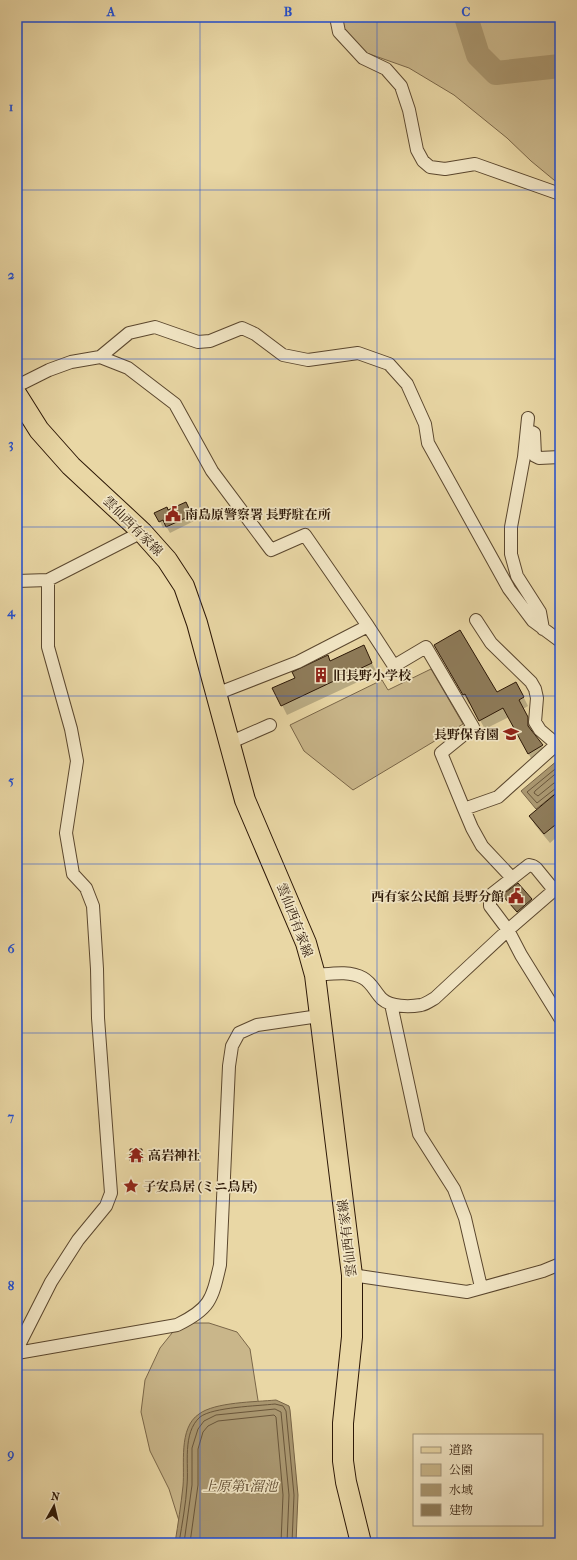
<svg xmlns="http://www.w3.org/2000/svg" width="577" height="1560" font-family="'IM FELL French Canon','Noto Serif JP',serif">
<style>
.green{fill:#c9b68a;stroke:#7a6648}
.water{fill:#a9966f;stroke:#776345}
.shadow{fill:#0003}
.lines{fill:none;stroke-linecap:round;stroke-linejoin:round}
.shore{stroke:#6a563a;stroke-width:1}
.river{stroke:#a9966f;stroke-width:24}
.building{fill:#8e7b59;stroke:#2c1706}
.street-casing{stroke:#5b472e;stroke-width:14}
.primary-casing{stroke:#2c1706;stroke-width:22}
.street{stroke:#f1e5c4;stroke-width:12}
.primary{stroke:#e9d7a5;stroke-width:20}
.grid{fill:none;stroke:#1d4ed8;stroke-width:1;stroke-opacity:0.55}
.labels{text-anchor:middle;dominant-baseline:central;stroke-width:3.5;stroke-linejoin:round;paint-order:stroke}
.poi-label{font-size:13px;font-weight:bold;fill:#2c1706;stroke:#f1e5c4;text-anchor:start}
.street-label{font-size:13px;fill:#2c1706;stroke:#f1e5c4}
.water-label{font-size:14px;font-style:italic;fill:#5e4a30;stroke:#f1e5c4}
.neatline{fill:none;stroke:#1d4ed8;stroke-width:1.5}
.grid-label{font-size:13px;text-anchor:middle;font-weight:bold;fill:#1d4ed8}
</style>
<rect width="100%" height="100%" fill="#e9d7a5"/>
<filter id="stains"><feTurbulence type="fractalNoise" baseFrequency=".005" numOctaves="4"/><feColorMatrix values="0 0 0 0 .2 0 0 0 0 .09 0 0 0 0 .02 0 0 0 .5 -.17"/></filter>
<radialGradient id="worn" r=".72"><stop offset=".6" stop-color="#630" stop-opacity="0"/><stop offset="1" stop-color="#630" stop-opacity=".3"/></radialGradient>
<!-- green -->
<path class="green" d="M340,17H560V185L531,161L507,138L454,95L409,68L361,51L343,29Z
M431,669L463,724L353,790L304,751L290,725L382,680L388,690Z
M191,1323H209L237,1332L250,1349L271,1484L186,1543L169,1489L150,1451L141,1412L145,1380L160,1348L176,1328Z"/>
<!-- water -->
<path class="water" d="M558,760L560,762V790L536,809L521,791Z
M276,1400L289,1406L290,1410L298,1495L296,1543H175C178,1524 181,1505 183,1486C185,1465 178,1428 199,1414C215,1402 255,1402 276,1400Z"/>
<!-- shadow -->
<path class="shadow" d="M189,509L194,521L170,533L166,526L163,528L156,513Z
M435,646L497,693L521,692L528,706L523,709L533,727V733L548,755L533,762L509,717L485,729L470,703L469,704Z
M368,655L377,673L287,715L274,689L330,662Z
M560,791V834L550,843L535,825L530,816Z
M518,885L534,906L521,918L504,896Z
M142,1150L143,1153V1163H133L131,1161Z"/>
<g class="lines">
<!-- shore -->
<path class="shore" d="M560,765L527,792L537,803L556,788L560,787
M560,770L535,791L534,793L538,796L554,783L560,782
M179,1543C182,1524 186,1504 187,1485C189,1465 182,1433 200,1417C213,1407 258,1406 275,1404L283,1406L286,1411L294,1495L292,1543
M184,1543L192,1485V1448L198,1429L204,1421L216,1415L275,1409L281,1412L289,1495L287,1543
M190,1543L198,1485V1449L203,1432L208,1426L218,1421L274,1415L276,1417L283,1495L281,1543"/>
<!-- river -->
<path class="river" d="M466,17L478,55L496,73L560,66"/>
</g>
<!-- building -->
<path class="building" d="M186,502L192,515L166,527L163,520L159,522L154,513L167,507L168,510Z
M460,630L497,692L516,682L524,697L519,700L528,717V726L543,745L528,754L503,708L479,721L465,694L463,695L434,645Z
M364,645L372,663L281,706L272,688L295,678L292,672L328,655L330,661Z
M560,790V821L544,834L529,816Z
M518,883L532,899L517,912L502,895Z
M130,1149H142V1161H130Z"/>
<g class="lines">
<defs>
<path id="street" d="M336,17L339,32L363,58L386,69L401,86L409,110L417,150L423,161L430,167L445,169L475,164L560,194
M100,357L128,368L175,404L212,471L271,550L305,535L368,626L394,666L426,647L473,727L441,753L464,809L498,797L557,744
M17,386L49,370L71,362L100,357L129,333L155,327L198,342L210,341L242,328L255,334L283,355L308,360L358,353L389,364L407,384L425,424L428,443L509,589L533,621L560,641
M528,418L524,457L511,527V554L517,576L540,612L543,629
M530,431L534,433L535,456L539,458L560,457
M17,581L48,580L142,532
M476,620L491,643L531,682L535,689L537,698L535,722L540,730L560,747
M216,694L298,662L368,626
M229,743L270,725
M464,809L472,828L482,846L512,878
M554,890L536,868L533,866L529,865L492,894L490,898V906L508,930L521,955L560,1018
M315,975C330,974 349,970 363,978C372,983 375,992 382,999C391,1007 409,1007 421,1005C426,1004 430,1001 435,998L508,930L560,885
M391,1004L419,1134L454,1189L465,1218L481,1287
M352,1275L467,1292L543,1271L560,1264
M17,1349L51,1282L78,1240L106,1206L111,1193L98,1018L97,969L93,906L86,888L73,874L66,833L77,761L71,729L48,647V580
M17,1353L177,1325C210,1309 212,1300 220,1265L229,1066L232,1046L239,1033L257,1025L319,1016"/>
<path id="primary" d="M17,395L39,430L71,466L142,532L167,560L184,586L197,623L245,800L306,943L315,975L352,1275V1337L343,1423V1461L346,1482L361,1543"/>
</defs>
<!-- street casing -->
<use href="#street" class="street-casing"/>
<!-- primary casing -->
<use href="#primary" class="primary-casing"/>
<!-- street -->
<use href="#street" class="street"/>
<!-- primary -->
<use href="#primary" class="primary"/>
</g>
<!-- grid -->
<path class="grid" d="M200,17V1543M377,17V1543M17,190H560M17,359H560M17,527H560M17,696H560M17,864H560M17,1033H560M17,1201H560M17,1370H560"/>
<!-- icons -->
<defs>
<symbol id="civic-bare" viewBox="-9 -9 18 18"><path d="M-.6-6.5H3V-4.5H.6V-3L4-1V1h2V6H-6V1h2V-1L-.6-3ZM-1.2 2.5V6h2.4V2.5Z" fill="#8f2418" stroke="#f1e5c4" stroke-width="2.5" paint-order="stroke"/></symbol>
<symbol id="building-bare" viewBox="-9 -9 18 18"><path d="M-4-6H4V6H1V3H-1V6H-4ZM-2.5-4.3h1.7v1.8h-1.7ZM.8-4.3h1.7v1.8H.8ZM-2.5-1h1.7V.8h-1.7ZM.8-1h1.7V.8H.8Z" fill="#8f2418" stroke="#f1e5c4" stroke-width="2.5" paint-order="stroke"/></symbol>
<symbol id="school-bare" viewBox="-9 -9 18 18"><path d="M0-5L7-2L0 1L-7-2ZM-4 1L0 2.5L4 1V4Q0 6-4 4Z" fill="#8f2418" stroke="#f1e5c4" stroke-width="2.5" paint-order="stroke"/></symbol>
<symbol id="temple-bare" viewBox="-9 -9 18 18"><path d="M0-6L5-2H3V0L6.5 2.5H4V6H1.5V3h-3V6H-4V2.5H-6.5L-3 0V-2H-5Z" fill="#8f2418" stroke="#f1e5c4" stroke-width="2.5" paint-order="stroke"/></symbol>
<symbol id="sight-bare" viewBox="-9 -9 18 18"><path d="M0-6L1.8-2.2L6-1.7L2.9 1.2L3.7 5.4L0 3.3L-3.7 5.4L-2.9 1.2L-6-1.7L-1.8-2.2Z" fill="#8f2418" stroke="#f1e5c4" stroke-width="2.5" paint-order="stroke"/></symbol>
</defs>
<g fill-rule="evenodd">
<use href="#civic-bare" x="162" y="503" width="22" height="22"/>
<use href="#building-bare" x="310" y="664" width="22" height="22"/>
<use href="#school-bare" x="500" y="723" width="22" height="22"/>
<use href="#civic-bare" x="505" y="885" width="22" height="22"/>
<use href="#temple-bare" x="125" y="1144" width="22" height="22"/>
<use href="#sight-bare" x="120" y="1175" width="22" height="22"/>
</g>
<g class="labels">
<!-- poi labels -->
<g class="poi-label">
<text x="185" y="514">南島原警察署 長野駐在所</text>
<text x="333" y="675">旧長野小学校</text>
<text x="499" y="734" text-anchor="end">長野保育園</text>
<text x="504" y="896" text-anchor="end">西有家公民館 長野分館</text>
<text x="148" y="1155">高岩神社</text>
<text x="143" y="1186">子安鳥居 (ミニ鳥居)</text>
</g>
<!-- street labels -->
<g class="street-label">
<text transform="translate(133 526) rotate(45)">雲仙西有家線</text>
<text transform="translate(295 920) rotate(69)">雲仙西有家線</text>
<text transform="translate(347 1238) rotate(-97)">雲仙西有家線</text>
</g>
<!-- water labels -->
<g class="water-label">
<text x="240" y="1486">上原第1溜池</text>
</g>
</g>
<!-- margin -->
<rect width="577" height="1560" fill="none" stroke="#e9d7a5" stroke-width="44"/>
<!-- legend -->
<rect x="413" y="1434" width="130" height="92" fill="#f1e5c4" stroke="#a29378"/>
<rect x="421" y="1447" width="20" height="6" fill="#e9d7a5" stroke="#a29378"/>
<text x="449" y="1454" font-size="12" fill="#2c1706">道路</text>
<rect x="421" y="1464" width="20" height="12" fill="#c9b68a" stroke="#a29378"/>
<text x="449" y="1474" font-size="12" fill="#2c1706">公園</text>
<rect x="421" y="1484" width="20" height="12" fill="#a9966f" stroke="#a29378"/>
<text x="449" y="1494" font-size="12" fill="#2c1706">水域</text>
<rect x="421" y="1504" width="20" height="12" fill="#8e7b59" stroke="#a29378"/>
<text x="449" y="1514" font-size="12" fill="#2c1706">建物</text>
<!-- north arrow -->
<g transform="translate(54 1506) rotate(8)" stroke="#f1e5c4" stroke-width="3" paint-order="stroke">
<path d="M0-3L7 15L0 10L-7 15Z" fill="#2c1706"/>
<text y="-6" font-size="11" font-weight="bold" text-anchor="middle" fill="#2c1706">N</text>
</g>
<rect x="22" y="22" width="533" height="1516" class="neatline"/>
<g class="grid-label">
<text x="111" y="16">A</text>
<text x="288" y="16">B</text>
<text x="466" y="16">C</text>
<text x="11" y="111">1</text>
<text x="11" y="279">2</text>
<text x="11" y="448">3</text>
<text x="11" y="616">4</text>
<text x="11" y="785">5</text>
<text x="11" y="953">6</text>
<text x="11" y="1121">7</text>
<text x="11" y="1290">8</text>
<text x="11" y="1458">9</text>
</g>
<rect width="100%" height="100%" filter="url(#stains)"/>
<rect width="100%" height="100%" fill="url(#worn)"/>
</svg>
